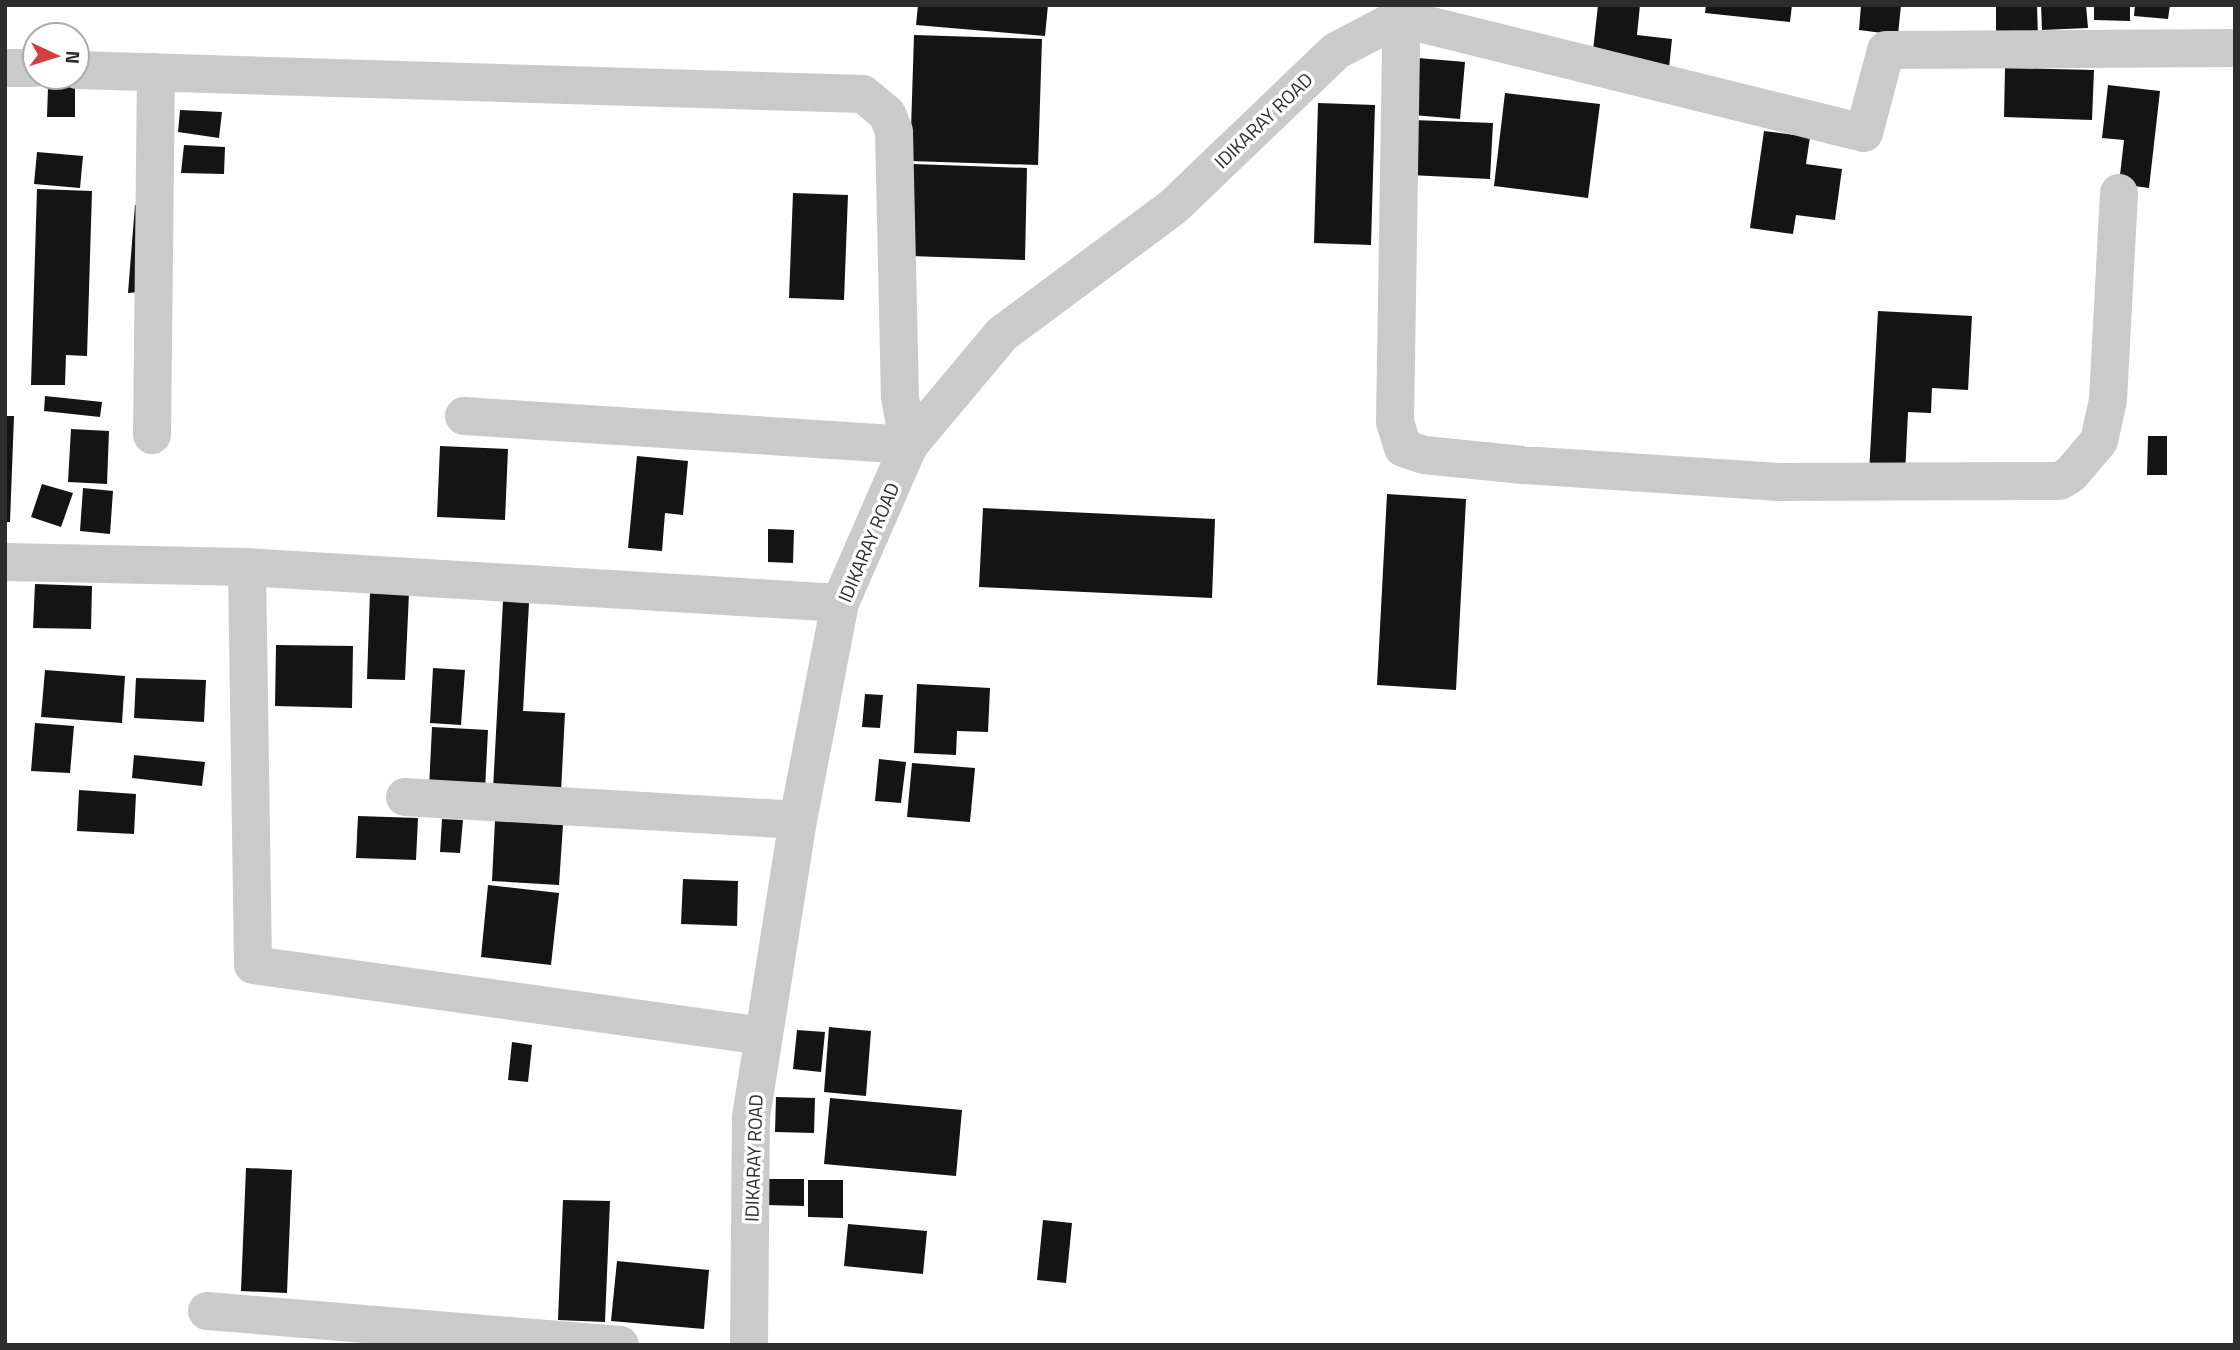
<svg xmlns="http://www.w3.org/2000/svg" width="2240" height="1350" font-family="'Titillium Web',sans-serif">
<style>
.building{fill:#141414}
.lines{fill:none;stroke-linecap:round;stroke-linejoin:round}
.minor{stroke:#cacaca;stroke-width:38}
.labels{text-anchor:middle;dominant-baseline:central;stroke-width:7;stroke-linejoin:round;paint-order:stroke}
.street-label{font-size:19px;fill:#2d2d2d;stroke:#fff}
</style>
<rect width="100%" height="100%" fill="#fff"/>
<!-- building -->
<path class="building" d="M918,5H1048L1045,36L916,25Z
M1598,5H1640L1637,35L1672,39L1669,68L1592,60Z
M1706,5H1792L1790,22L1705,13Z
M1861,5H1901L1898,35L1859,30Z
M1996,5H2037L2038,37H1996Z
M2041,5H2086L2088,28L2042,30Z
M2094,5H2130V21L2094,20Z
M2135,5H2170L2168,19L2134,16Z
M914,35L1042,39L1038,165L910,161Z
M1418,58L1465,62L1460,119L1413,115Z
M2005,68L2094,70L2092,120L2004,117Z
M2108,85L2160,91L2149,188L2119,184L2124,140L2102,138Z
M48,87H75V117H47Z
M1505,93L1600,104L1588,198L1494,186Z
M1318,103L1375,105L1371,245L1314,243Z
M180,110L222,112L219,138L178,132Z
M1413,120L1493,123L1490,179L1410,175Z
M1764,131L1810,137L1806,164L1842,169L1835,220L1796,215L1793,234L1750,228Z
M184,145L225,147L224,174L181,173Z
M37,152L83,156L80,188L34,184Z
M913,164L1027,168L1025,260L910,256Z
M37,189L92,191L87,356L66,355L65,385H31Z
M793,193L848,195L844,300L789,298Z
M135,205L154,206L150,291L128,293Z
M1878,311L1972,316L1968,390L1932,388L1931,413L1908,412L1905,475L1869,473Z
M45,396L102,402L100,417L44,411Z
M5,416H14L10,522H5Z
M71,429L109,431L107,484L68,482Z
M2148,436H2167V475H2147Z
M440,446L508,449L505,520L437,517Z
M637,456L688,461L683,515L665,513L662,551L628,548Z
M42,484L73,493L61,527L31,517Z
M83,488L113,491L110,534L80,531Z
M1387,494L1466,499L1456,690L1377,685Z
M983,508L1215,519L1212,598L979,587Z
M768,529L794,530L793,563L768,562Z
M35,584L92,586L91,629L33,628Z
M370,592L409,593L405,680L367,679Z
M503,601L529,603L523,711L565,713L561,792L493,789Z
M276,645L353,646L352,708L275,706Z
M433,668L465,670L461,725L430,723Z
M45,670L125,676L122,723L41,717Z
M136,678L206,680L204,722L134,718Z
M917,684L990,688L988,732L957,731L956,755L914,753Z
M865,694L883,695L880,728L862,727Z
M35,723L74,726L70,773L31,771Z
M432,727L488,730L485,790L429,788Z
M134,755L205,762L202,786L132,778Z
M879,759L906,762L901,803L875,801Z
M912,763L975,768L970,822L907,817Z
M79,790L136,794L134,834L77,831Z
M358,816L418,818L416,860L356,858Z
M442,819L463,820L460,853L440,852Z
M495,820L563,825L559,885L492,881Z
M683,879L738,881L737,926L681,924Z
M488,885L559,893L551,965L481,957Z
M829,1027L871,1031L866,1096L824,1092Z
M797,1030L825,1032L821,1072L793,1069Z
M512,1042L532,1045L528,1082L508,1080Z
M776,1097L815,1098L814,1133L775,1132Z
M830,1098L962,1110L956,1176L824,1164Z
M246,1168L292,1170L287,1293L241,1291Z
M765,1179H804V1206L765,1205Z
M808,1180H843V1218L808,1217Z
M563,1200L610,1201L605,1322L558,1320Z
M1043,1220L1072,1223L1066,1283L1037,1280Z
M848,1224L927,1231L923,1274L844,1266Z
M617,1261L709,1270L704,1329L611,1321Z"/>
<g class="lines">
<!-- minor -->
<path class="minor" d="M5,68H35
M77,70L863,94L887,114L894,131L900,398L909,445L464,416
M2119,193L2108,400L2099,441L2071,474L2060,481L1779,482L1523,465L1424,455L1403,448L1395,422L1401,49L1399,18L1864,133L1886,50L2235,48
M152,435L156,72
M5,562L247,567L840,603
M247,567L253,965L763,1036
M405,797L798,820
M207,1311L620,1345
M749,1345L751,1117L798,820L840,603L909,445L1002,334L1173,207L1336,51L1399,18L1407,5"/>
</g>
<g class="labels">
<!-- street labels -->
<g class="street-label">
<text transform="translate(1263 120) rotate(-44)">IDIKARAY ROAD</text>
<text transform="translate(868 542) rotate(-67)">IDIKARAY ROAD</text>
<text transform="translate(753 1158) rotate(-88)">IDIKARAY ROAD</text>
</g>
</g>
<!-- border -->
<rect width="2240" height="1350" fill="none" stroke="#2d2d2d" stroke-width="14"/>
<!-- north arrow -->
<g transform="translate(56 56) rotate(94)"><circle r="33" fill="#ffffff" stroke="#ababab" stroke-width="2"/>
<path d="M0-5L12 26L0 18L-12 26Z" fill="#d43e40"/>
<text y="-10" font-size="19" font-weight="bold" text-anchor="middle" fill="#2d2d2d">N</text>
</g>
</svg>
